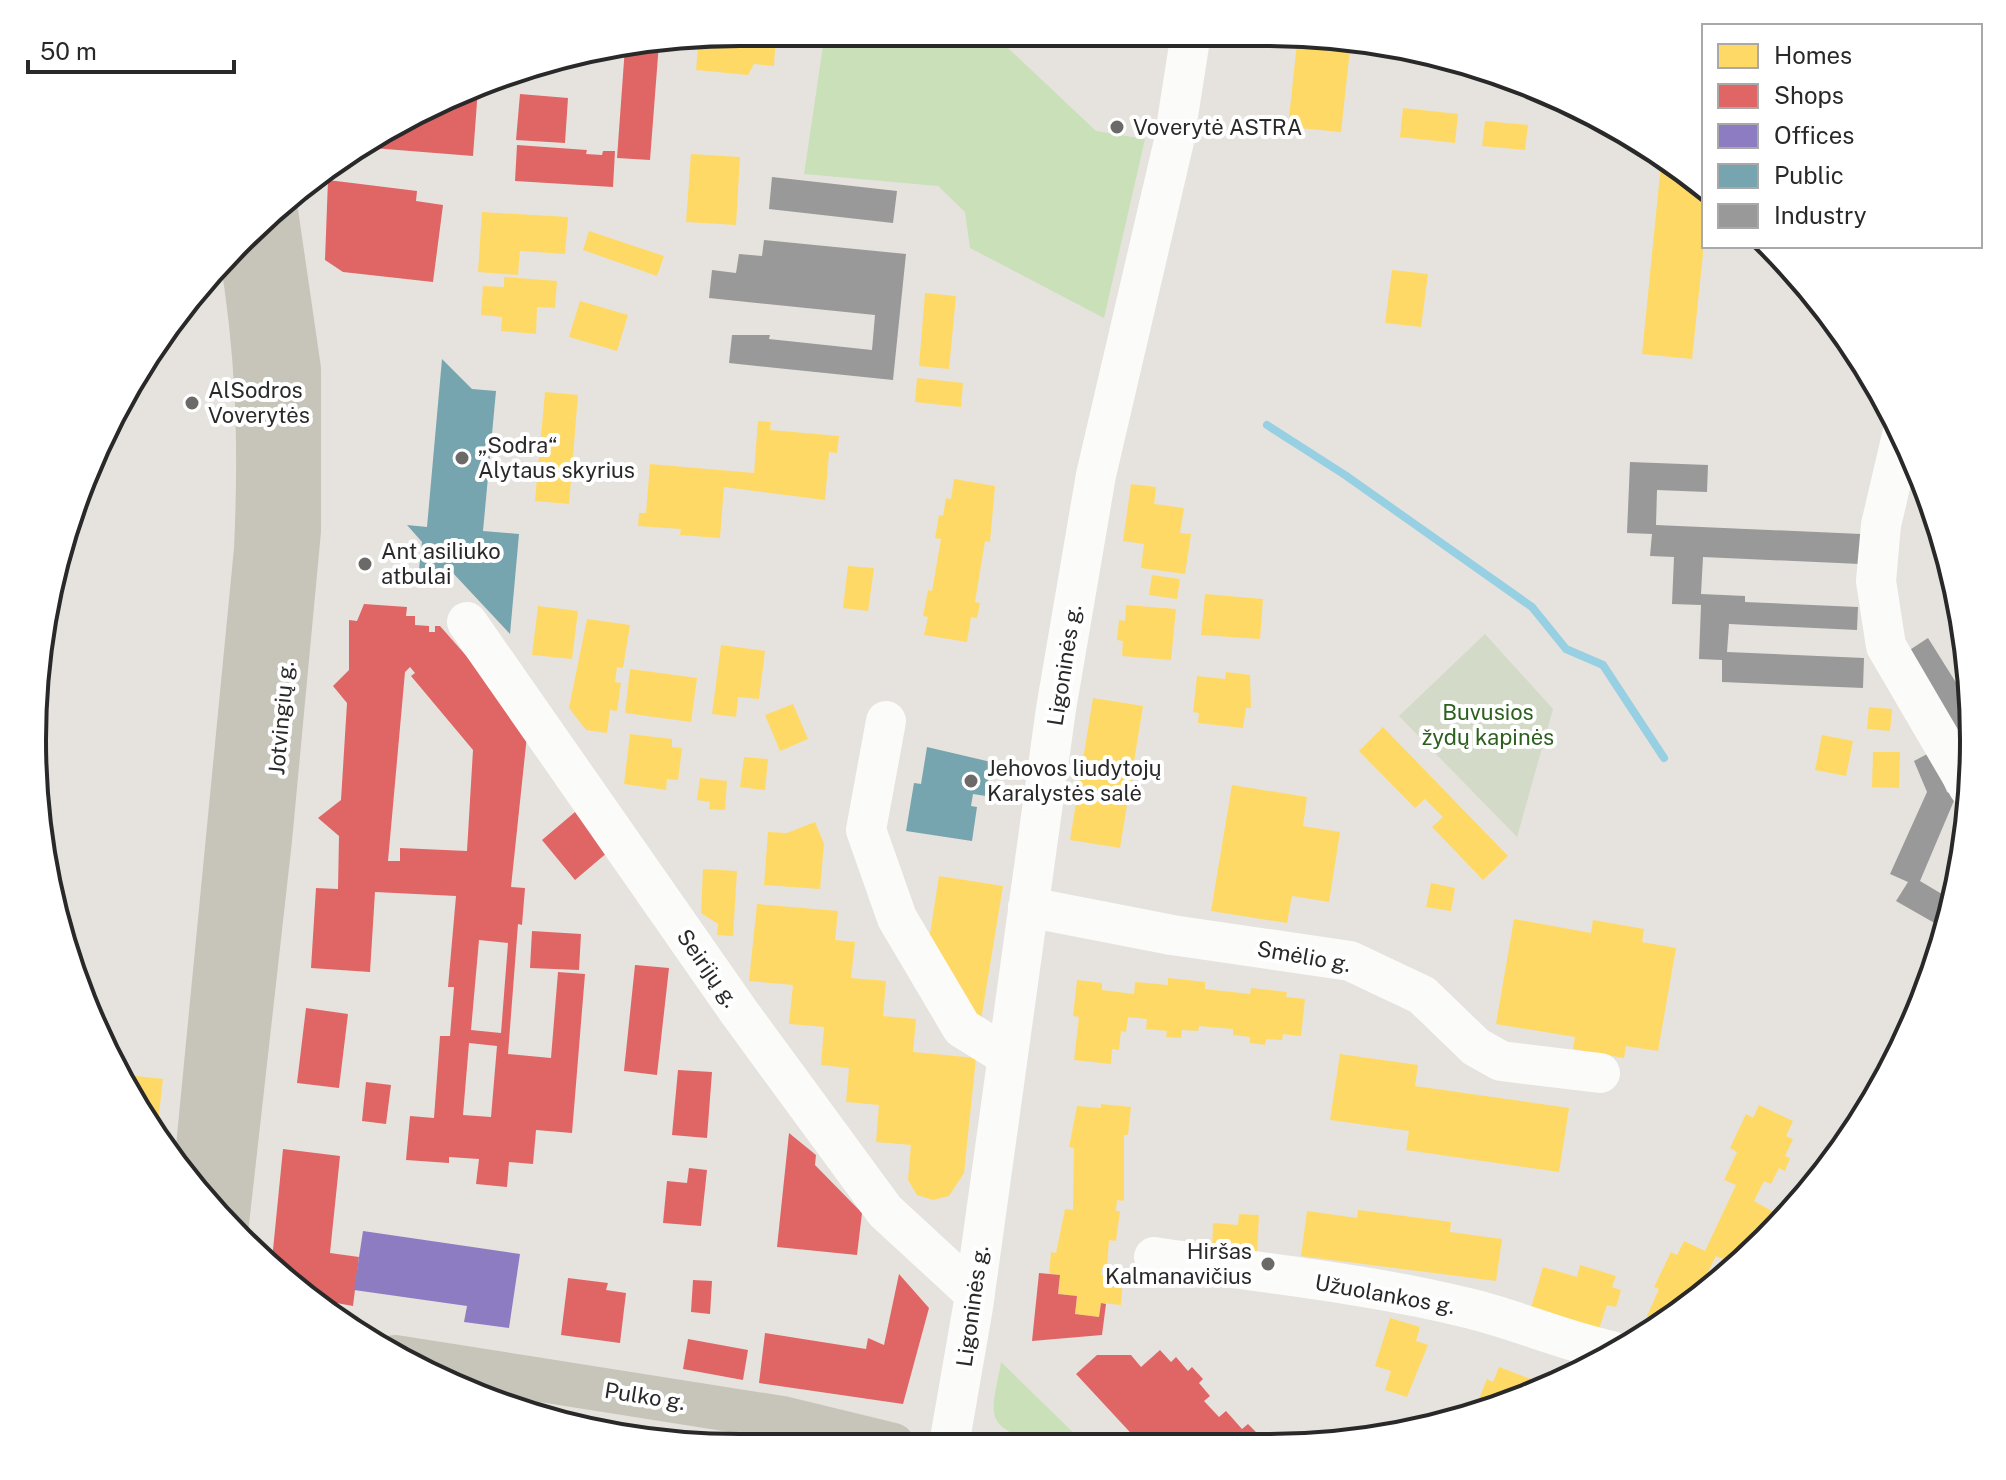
<svg xmlns="http://www.w3.org/2000/svg" width="2006" height="1480" font-family="'Public Sans',sans-serif">
<style>
.green{fill:#c9e0b9}
.cemetery{fill:#d3dac7}
.homes{fill:#ffd966}
.shops{fill:#e06666;fill-rule:evenodd}
.offices{fill:#8e7cc3}
.public{fill:#76a5af}
.industry{fill:#999}
.lines{fill:none;stroke-linecap:round;stroke-linejoin:round}
.stream{stroke:#97cfe3;stroke-width:8}
.minor{stroke:#fbfbfa;stroke-width:40}
.major{stroke:#c7c4b9;stroke-width:44}
.poi-dot{fill:#6b6a68;stroke:#fff;stroke-width:3}
.labels{text-anchor:middle;dominant-baseline:central;stroke-width:8;stroke-linejoin:round;paint-order:stroke}
.poi-label{font-size:22px;fill:#292929;stroke:#fff;text-anchor:start}
.street-label{font-size:22px;fill:#292929;stroke:#fff}
.park-label{font-size:22px;fill:#2c601f;stroke:#fff}
.rim{fill:none;stroke:#292929;stroke-width:4}
</style>
<rect width="100%" height="100%" fill="#e6e3de"/>
<!-- green -->
<path class="green" d="M821,32L992,33L1096,131L1145,139L1104,318L970,248L965,212L938,186L804,174L823,46Z
M1001,1362L1085,1444C1063,1444 999,1443 994,1413C992,1399 999,1377 1001,1362Z"/>
<!-- cemetery -->
<path class="cemetery" d="M1485,634L1553,709L1517,837L1399,716Z"/>
<!-- homes -->
<path class="homes" d="M740,32H776L774,66L754,64L748,75L696,70L699,37Z
M1078,33H1108L1107,42L1077,38Z
M1298,33L1351,40L1341,132L1288,127Z
M1403,108L1458,114L1455,143L1400,137Z
M1485,121L1528,125L1525,150L1482,146Z
M691,154L740,157L736,225L686,222Z
M1662,154L1704,193V244L1692,359L1642,354Z
M482,212L568,217L565,254L520,251L518,275L478,272Z
M589,231L664,256L657,276L583,250Z
M1392,270L1428,274L1421,327L1385,323Z
M504,277L557,281L555,308L537,307L536,334L501,331L502,317L481,315L483,286L504,287Z
M925,293L956,296L949,369L919,366Z
M580,301L628,315L617,351L569,337Z
M917,378L963,383L961,407L915,402Z
M545,392L578,395L569,504L535,501Z
M758,421L771,422L770,430L839,436L837,453L829,452L825,500L724,487L720,538L680,535L681,529L638,526L639,513H646L650,464L754,473Z
M954,479L995,486L990,542L985,541L975,602L980,603L977,618L971,617L967,642L924,635L928,617L923,616L928,590L932,591L941,539L935,538L939,515L943,516L946,498L951,499Z
M1131,484L1156,487L1154,504L1184,508L1180,533L1191,534L1185,574L1141,568L1144,544L1123,541Z
M1930,503L1937,522L1940,530H1929Z
M848,566L874,568L868,611L843,608Z
M1152,575L1180,579L1177,599L1149,595Z
M1205,594L1263,599L1260,639L1201,635Z
M1126,605L1176,609L1171,660L1122,656L1123,641L1117,640L1119,620L1125,621Z
M538,606L578,611L572,659L532,655Z
M587,619L630,625L623,668L617,667L615,682L621,683L617,711L610,710L607,733L586,730L569,708Z
M721,645L765,651L759,699L738,697L736,717L712,714Z
M630,669L697,678L691,722L625,713Z
M1226,672L1250,675L1251,708H1246L1243,728L1198,723L1199,713L1193,712L1197,676L1225,679Z
M1093,698L1143,706L1120,848L1070,840Z
M793,704L808,739L780,751L765,715Z
M1869,707L1892,709L1890,731L1867,729Z
M1383,727L1508,856L1483,880L1432,827L1443,817L1425,799L1415,808L1359,751Z
M630,734L672,739V747L682,748L678,780L667,779L666,790L624,784Z
M1822,735L1853,741L1846,776L1815,770Z
M1873,752H1900L1899,788L1872,787Z
M744,757L768,759L765,790L740,787Z
M700,778L727,781L725,810L709,809L710,802L697,800Z
M1232,785L1307,797L1303,826L1340,832L1329,902L1292,896L1287,923L1211,911Z
M815,822L824,844L820,889L764,885L768,832L787,833Z
M703,869L737,871L733,936L717,935L718,924L701,913Z
M939,876L1003,886L981,1020L964,1017L929,940Z
M1431,883L1455,888L1451,911L1426,907Z
M757,904L838,911L835,940L855,942L851,978L886,981L883,1016L916,1019L913,1052L976,1058L964,1173L949,1196L933,1200L917,1195L908,1180L911,1145L876,1142L879,1105L846,1102L849,1068L821,1065L824,1027L789,1024L793,985L749,981Z
M1514,919L1591,933L1593,920L1644,929L1642,942L1676,948L1658,1051L1626,1046L1624,1058L1573,1049L1575,1037L1496,1024Z
M1168,978L1205,982V989L1250,994L1251,988L1287,992L1286,997L1305,999L1301,1036L1283,1034L1282,1040L1266,1039L1265,1045L1250,1043V1037L1233,1035V1029L1199,1026L1198,1031L1182,1030L1181,1038L1166,1037L1167,1031L1146,1029L1147,1019L1128,1017L1126,1032L1121,1031L1119,1050L1112,1049L1111,1064L1074,1060L1079,1017L1073,1016L1077,980L1102,983V990L1134,994L1135,982L1168,985Z
M1340,1054L1418,1065L1415,1086L1569,1108L1559,1172L1406,1150L1409,1131L1330,1120Z
M127,1075L163,1079L157,1132Z
M1101,1104L1131,1107L1128,1135H1124V1201L1117,1200L1116,1211H1120L1116,1241L1109,1240L1107,1268H1102L1101,1275L1123,1277L1121,1305L1101,1303L1099,1317L1075,1314L1077,1296L1058,1294L1060,1275L1049,1274L1051,1252L1056,1253L1065,1209L1073,1210L1074,1148L1069,1147L1077,1106L1101,1108Z
M1759,1105L1793,1121L1786,1136L1793,1139L1785,1156L1790,1158L1785,1171L1779,1168L1771,1184L1764,1181L1754,1201L1786,1219L1740,1261L1728,1256L1725,1260L1716,1256L1708,1272L1715,1276L1708,1291L1697,1302L1661,1322L1647,1316L1659,1289L1654,1287L1671,1252L1677,1255L1684,1241L1705,1251L1736,1185L1724,1180L1737,1152L1730,1148L1746,1114L1753,1118Z
M1358,1210L1451,1222L1450,1232L1502,1239L1496,1281L1301,1256L1307,1211L1357,1218Z
M1239,1214L1259,1215L1257,1254L1212,1252L1213,1223L1238,1225Z
M1580,1265L1616,1276L1612,1287L1621,1290L1616,1307L1607,1305L1599,1329L1531,1308L1543,1267L1577,1277Z
M1390,1318L1420,1327L1416,1341L1428,1345L1407,1397L1385,1390L1391,1371L1375,1366Z
M1499,1367L1531,1379L1526,1391L1534,1395L1474,1411L1487,1379L1493,1382Z
M591,1424L644,1432L643,1438L590,1429Z
M680,1432L742,1445V1446L678,1444Z"/>
<!-- shops -->
<path class="shops" d="M659,43L650,160L617,158L625,47Z
M478,89L473,156L360,147L386,127Z
M520,94L568,98L565,143L516,140Z
M517,145L587,150L586,154L602,155L603,151H615L613,187L515,181Z
M328,180L417,191L416,201L443,205L433,282L343,272L325,260Z
M364,604L407,607L406,616H415V625L429,626V632H435V626H440L528,726L511,887L525,888L522,925L518,924L508,1054L551,1058L558,972L585,974L572,1133L536,1130L533,1164L509,1162L507,1187L476,1184L479,1159L449,1157V1163L406,1160L410,1116L434,1118L440,1036H450L454,987H448L456,896L375,892L370,972L311,968L316,888L338,889L339,836L318,818L341,800L347,703L333,686L349,670V620L357,621ZM410,667L415,673L411,676L473,750L467,851L400,848V861H388L405,672ZM479,940L508,943L501,1033L471,1030ZM469,1043L497,1046L491,1117L463,1115Z
M575,812L608,852L575,880L542,840Z
M532,931L581,934L579,970L530,968Z
M635,965L669,968L657,1075L624,1071Z
M306,1008L348,1014L339,1088L297,1083Z
M678,1070L712,1072L707,1138L672,1135Z
M366,1082L391,1085L386,1124L362,1121Z
M789,1133L816,1155L815,1165L862,1213L857,1255L777,1247Z
M283,1149L340,1156L330,1253L359,1257L353,1306L309,1298L271,1270Z
M689,1168L707,1170L701,1226L663,1223L667,1181L687,1183Z
M1039,1273L1060,1275L1058,1294L1077,1296L1075,1314L1099,1317L1101,1303L1106,1304L1102,1335L1032,1341Z
M899,1274L929,1308L903,1404L759,1383L765,1333L866,1349L868,1338L884,1345Z
M568,1278L608,1283L606,1290L626,1293L620,1343L561,1335Z
M693,1280L712,1281L710,1314L691,1312Z
M688,1339L748,1350L743,1380L683,1369Z
M1160,1350L1171,1362L1176,1357L1188,1371L1192,1367L1203,1379L1199,1383L1210,1396L1204,1401L1219,1417L1226,1411L1242,1429L1248,1424L1258,1434L1253,1439L1256,1443H1140L1076,1374L1097,1355H1131L1141,1367Z"/>
<!-- offices -->
<path class="offices" d="M363,1231L520,1254L509,1328L464,1322L467,1306L354,1290Z"/>
<!-- public -->
<path class="public" d="M442,359L472,389L496,391L483,531L519,534L510,634L452,572L419,569L422,542L407,525L427,527Z
M927,747L991,762L986,796L973,794L971,806L977,807L972,841L906,831L914,783L921,784Z"/>
<!-- industry -->
<path class="industry" d="M772,177L897,191L893,223L769,209Z
M764,240L906,254L893,380L729,363L732,335H770L769,339L872,350L875,315L709,298L712,270L736,273L739,254L762,256Z
M1630,462L1708,465L1707,492L1657,490L1656,525L1861,534L1860,564L1703,557L1701,594L1745,596V602L1858,607L1857,630L1729,624L1727,652L1864,658L1863,688L1722,682V660L1699,659L1701,605L1672,604L1674,557L1650,556L1652,534L1627,533Z
M1928,638L1972,708L1970,757L1905,653Z
M1931,752L1947,792L1956,796L1920,881L1952,900L1945,929L1896,901L1908,882L1890,874L1927,792L1914,761Z"/>
<g class="lines">
<!-- stream -->
<path class="stream" d="M1267,425L1345,475L1532,607L1566,649L1603,665L1664,758"/>
<!-- minor -->
<path class="minor" d="M1903,431L1881,525L1876,581L1886,646L1969,788
M467,622L739,1012L885,1211L975,1294
M886,721L866,830L897,918L962,1028L1007,1056
M1028,907L1172,935L1350,961L1422,995L1476,1047L1501,1061L1600,1073
M1154,1257C1260,1273 1368,1283 1472,1309C1520,1321 1564,1341 1612,1351
M949,1445L973,1307L1056,709L1096,475L1174,141L1191,33"/>
<!-- major -->
<path class="major" d="M194,1188L256,549C261,440 258,347 239,240
M227,1223L270,840L299,531V369L276,211
M395,1357L782,1418L893,1445"/>
</g>
<!-- markers -->
<g class="poi-dot">
<circle cx="1117" cy="127" r="8"/>
<circle cx="192" cy="403" r="8"/>
<circle cx="462" cy="458" r="8"/>
<circle cx="365" cy="564" r="8"/>
<circle cx="971" cy="781" r="8"/>
<circle cx="1268" cy="1264" r="8"/>
</g>
<g class="labels">
<!-- poi labels -->
<g class="poi-label">
<text x="1133" y="127">Voverytė ASTRA</text>
<text x="208" y="390">AlSodros<tspan x="208" dy="25">Voverytės</tspan></text>
<text x="478" y="445">„Sodra“<tspan x="478" dy="25">Alytaus skyrius</tspan></text>
<text x="381" y="551">Ant asiliuko<tspan x="381" dy="25">atbulai</tspan></text>
<text x="987" y="768">Jehovos liudytojų<tspan x="987" dy="25">Karalystės salė</tspan></text>
<text x="1252" y="1251" text-anchor="end">Hiršas<tspan x="1252" dy="25">Kalmanavičius</tspan></text>
</g>
<!-- street labels -->
<g class="street-label">
<text transform="translate(1064 665) rotate(-81)">Ligoninės g.</text>
<text transform="translate(281 718) rotate(-85)">Jotvingių g.</text>
<text transform="translate(1304 956) rotate(10)">Smėlio g.</text>
<text transform="translate(708 968) rotate(55)">Seirijų g.</text>
<text transform="translate(1385 1294) rotate(10)">Užuolankos g.</text>
<text transform="translate(972 1306) rotate(-82)">Ligoninės g.</text>
<text transform="translate(645 1396) rotate(9)">Pulko g.</text>
</g>
<!-- park labels -->
<g class="park-label">
<text x="1488" y="712">Buvusios<tspan x="1488" dy="25">žydų kapinės</tspan></text>
</g>
</g>
<!-- crop -->
<path d="M0 0H2006V1480H0ZM740 46H1266A694 694 0 0 1 1960 740V740A694 694 0 0 1 1266 1434H740A694 694 0 0 1 46 740V740A694 694 0 0 1 740 46Z" fill="#fff" fill-rule="evenodd"/>
<path class="rim" d="M740 46H1266A694 694 0 0 1 1960 740V740A694 694 0 0 1 1266 1434H740A694 694 0 0 1 46 740V740A694 694 0 0 1 740 46Z"/>
<!-- legend -->
<rect x="1702" y="24" width="280" height="224" fill="#ffffff" stroke="#a9a9a9" stroke-width="2"/>
<rect x="1718" y="44" width="40" height="24" fill="#ffd966" stroke="#a9a9a9" stroke-width="2"/>
<text x="1774" y="64" font-size="24" fill="#292929">Homes</text>
<rect x="1718" y="84" width="40" height="24" fill="#e06666" stroke="#a9a9a9" stroke-width="2"/>
<text x="1774" y="104" font-size="24" fill="#292929">Shops</text>
<rect x="1718" y="124" width="40" height="24" fill="#8e7cc3" stroke="#a9a9a9" stroke-width="2"/>
<text x="1774" y="144" font-size="24" fill="#292929">Offices</text>
<rect x="1718" y="164" width="40" height="24" fill="#76a5af" stroke="#a9a9a9" stroke-width="2"/>
<text x="1774" y="184" font-size="24" fill="#292929">Public</text>
<rect x="1718" y="204" width="40" height="24" fill="#999999" stroke="#a9a9a9" stroke-width="2"/>
<text x="1774" y="224" font-size="24" fill="#292929">Industry</text>
<!-- scale -->
<path d="M28 60v12h206v-12" fill="none" stroke="#292929" stroke-width="4"/>
<text x="40" y="60" font-size="24" fill="#292929" stroke="#ffffff" stroke-width="6" paint-order="stroke">50 m</text>
</svg>
